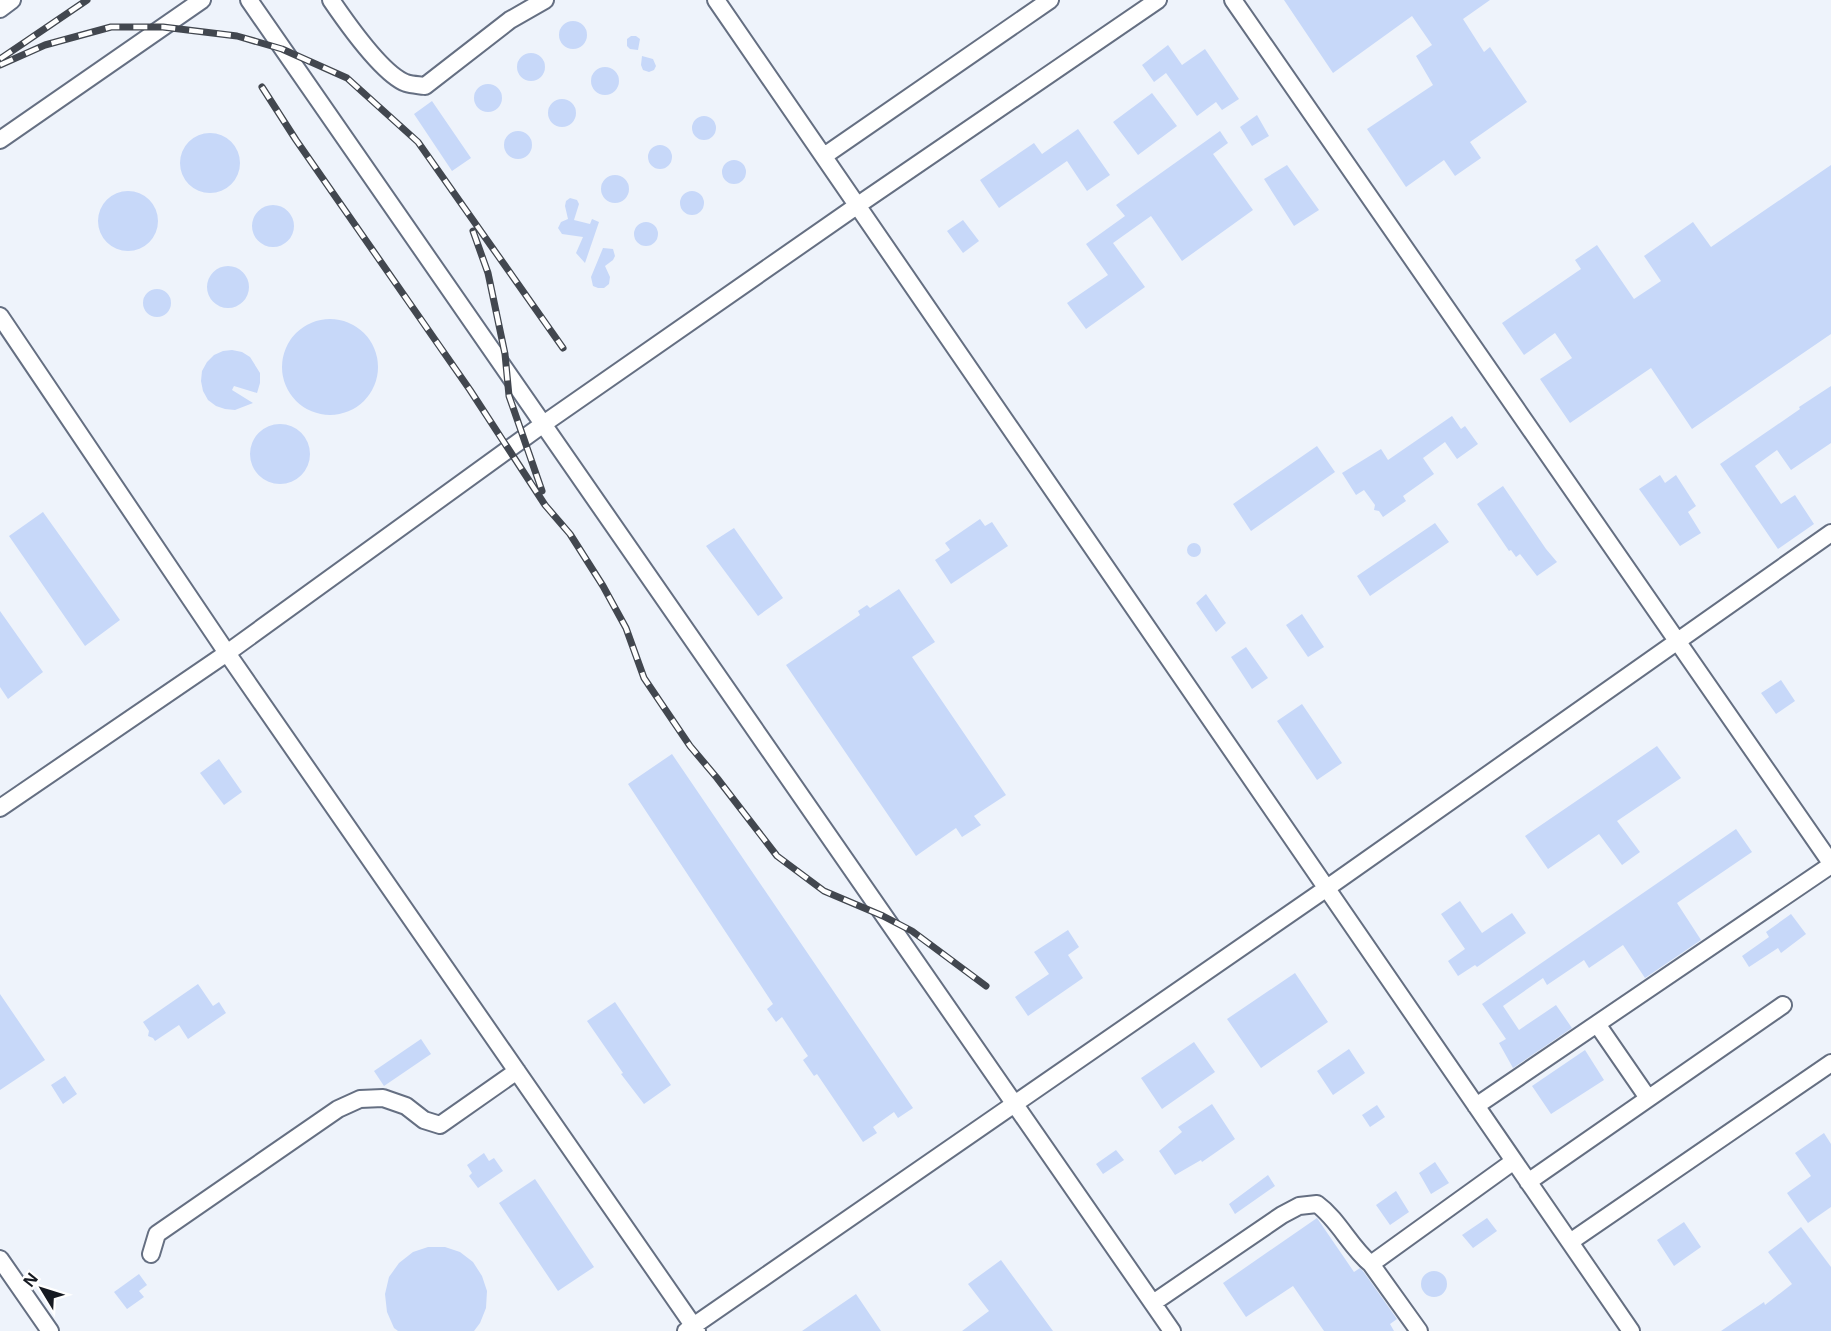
<svg xmlns="http://www.w3.org/2000/svg" width="1831" height="1331" font-family="'Open Sans',sans-serif">
<style>
.building{fill:#c7d8f9}
.lines{fill:none;stroke-linecap:round;stroke-linejoin:round}
.minor-casing{stroke:#656f82;stroke-width:20}
.minor{stroke:#fff;stroke-width:16}
.rail-casing{stroke:#42474f;stroke-width:7}
.rail{stroke:#fff;stroke-width:4.5;stroke-dasharray:14;stroke-linecap:butt}
</style>
<rect width="100%" height="100%" fill="#eef3fb"/>
<!-- building -->
<path class="building" d="M1284,0H1490L1463,19L1484,52L1490,47L1527,102L1470,142L1481,158L1455,176L1444,160L1406,187L1367,129L1433,85L1416,56L1432,45L1412,16L1333,73Z
M559 35a14 14 0 1 1 28 0a14 14 0 1 1-28 0Z
M631,36H636L640,39L638,50L630,49L627,46V39Z
M1168,45L1182,65L1205,49L1239,99L1222,110L1216,102L1197,116L1166,73L1154,82L1142,65Z
M517 67a14 14 0 1 1 28 0a14 14 0 1 1-28 0Z
M642,56L653,59L656,66L654,70L649,72L643,70L641,65Z
M591 81a14 14 0 1 1 28 0a14 14 0 1 1-28 0Z
M474 98a14 14 0 1 1 28 0a14 14 0 1 1-28 0Z
M1152,93L1177,126L1138,155L1113,122Z
M548 113a14 14 0 1 1 28 0a14 14 0 1 1-28 0Z
M432,101L471,158L452,171L414,114Z
M1257,115L1269,136L1252,146L1240,127Z
M692 128a12 12 0 1 1 24 0a12 12 0 1 1-24 0Z
M1078,129L1110,175L1087,191L1067,161L999,208L980,180L1034,143L1042,154Z
M1220,131L1228,143L1213,154L1253,210L1182,261L1151,216L1113,243L1145,287L1086,329L1067,303L1108,275L1086,244L1125,216L1116,205Z
M504 145a14 14 0 1 1 28 0a14 14 0 1 1-28 0Z
M180 163a30 30 0 1 1 60 0a30 30 0 1 1-60 0Z
M648 157a12 12 0 1 1 24 0a12 12 0 1 1-24 0Z
M722 172a12 12 0 1 1 24 0a12 12 0 1 1-24 0Z
M1287,165L1319,210L1294,226L1264,179Z
M1831,165V334L1692,429L1651,368L1570,423L1540,379L1572,358L1555,333L1524,355L1502,323L1581,269L1575,260L1597,245L1634,299L1661,281L1644,256L1693,222L1711,247Z
M601 189a14 14 0 1 1 28 0a14 14 0 1 1-28 0Z
M680 203a12 12 0 1 1 24 0a12 12 0 1 1-24 0Z
M98 221a30 30 0 1 1 60 0a30 30 0 1 1-60 0Z
M570,198L577,200L579,204L574,220L590,224L592,219L599,222L585,263L576,253L583,237L562,234L558,228L561,222L568,219L565,206L566,201Z
M252 226a21 21 0 1 1 42 0a21 21 0 1 1-42 0Z
M963,220L979,241L963,253L947,231Z
M634 234a12 12 0 1 1 24 0a12 12 0 1 1-24 0Z
M603,248L613,249L615,256L613,260L605,266L610,277L609,284L604,288H598L593,286L591,277Z
M207 287a21 21 0 1 1 42 0a21 21 0 1 1-42 0Z
M143 303a14 14 0 1 1 28 0a14 14 0 1 1-28 0Z
M282 367a48 48 0 1 1 96 0a48 48 0 1 1-96 0Z
M232,350L242,352L250,357L260,373V383L257,393L234,386L232,390L253,403L235,410L225,409L216,406L208,400L203,391L201,381L202,371L207,362L214,355L223,351Z
M1831,386V443L1791,470L1777,450L1755,466L1781,504L1795,495L1814,524L1778,549L1720,464L1800,409L1799,407Z
M1452,416L1461,429L1465,426L1478,444L1457,459L1445,442L1423,458L1434,474L1403,496L1406,501L1383,517L1379,511L1374,510L1375,505L1364,490L1356,495L1342,473L1381,449L1388,460Z
M250 454a30 30 0 1 1 60 0a30 30 0 1 1-60 0Z
M1317,446L1335,472L1251,531L1233,504Z
M1660,475L1665,483L1676,475L1696,506L1688,512L1701,533L1680,546L1639,489Z
M1503,486L1546,549L1557,562L1537,576L1520,554L1516,557L1511,550L1509,551L1477,504Z
M43,512L120,620L85,646L9,536Z
M980,519L985,526L992,522L1008,546L951,584L935,560L950,550L945,543Z
M1435,523L1449,542L1370,596L1357,576Z
M734,528L783,598L758,616L706,546Z
M1187 550a7 7 0 1 1 14 0a7 7 0 1 1-14 0Z
M899,589L935,642L912,657L1006,795L974,816L981,825L962,837L956,828L916,856L786,665L860,615L858,611L867,605L870,608Z
M1206,594L1226,623L1216,632L1196,603Z
M0,611L43,672L8,699L0,687Z
M1302,614L1324,647L1308,657L1286,625Z
M1246,647L1268,678L1252,689L1231,657Z
M1781,680L1795,701L1776,714L1761,693Z
M1302,704L1342,763L1317,780L1277,721Z
M1657,746L1681,778L1617,821L1640,852L1622,865L1599,834L1548,869L1525,836Z
M672,754L913,1108L898,1118L894,1112L873,1127L877,1133L863,1142L817,1074L814,1076L803,1060L808,1056L782,1017L776,1022L767,1009L773,1004L628,784Z
M219,759L242,792L224,805L200,773Z
M1736,829L1752,852L1677,903L1701,940L1645,978L1623,945L1589,968L1584,960L1547,985L1543,978L1503,1006L1519,1030L1556,1005L1572,1028L1513,1068L1499,1043L1506,1039L1482,1004Z
M1460,901L1482,933L1512,913L1526,933L1477,967L1475,965L1458,976L1448,961L1465,949L1441,914Z
M1791,914L1806,934L1781,953L1778,948L1749,967L1742,956L1769,937L1766,932Z
M1068,930L1079,947L1068,955L1083,978L1028,1016L1015,997L1049,974L1034,952Z
M1295,973L1328,1022L1261,1068L1227,1019Z
M198,984L213,1006L219,1002L226,1013L188,1039L179,1025L155,1041L153,1038L148,1036L149,1031L143,1022Z
M0,994L45,1060L0,1090Z
M615,1002L671,1085L644,1104L621,1074L623,1073L587,1021Z
M421,1039L431,1054L384,1086L374,1071Z
M1194,1042L1215,1072L1162,1109L1141,1078Z
M1349,1049L1365,1073L1333,1095L1317,1071Z
M1585,1050L1604,1080L1551,1114L1532,1086Z
M65,1076L77,1094L63,1104L51,1085Z
M1212,1104L1235,1139L1202,1162L1201,1160L1175,1175L1159,1151L1182,1132L1178,1127Z
M1377,1105L1385,1117L1370,1127L1362,1115Z
M1824,1133L1831,1144V1207L1808,1223L1787,1193L1811,1176L1795,1153Z
M1116,1150L1124,1160L1103,1174L1096,1164Z
M484,1153L489,1161L494,1158L503,1171L478,1188L469,1176L472,1173L467,1165Z
M1435,1162L1449,1183L1431,1194L1419,1173Z
M1268,1175L1275,1186L1235,1214L1229,1204Z
M535,1179L594,1267L558,1291L499,1203Z
M1396,1191L1409,1212L1390,1225L1376,1205Z
M1317,1218L1354,1272L1360,1268L1363,1271L1397,1319L1390,1324L1394,1331H1324L1293,1286L1246,1317L1223,1283Z
M1487,1218L1497,1231L1473,1248L1462,1235Z
M1684,1222L1701,1247L1674,1266L1657,1240Z
M1801,1227L1831,1267V1331H1721L1764,1302L1765,1305L1792,1284L1768,1252Z
M428,1247H445L460,1252L473,1262L482,1276L487,1291L486,1308L480,1323L474,1331H398L394,1328L387,1312L385,1294L389,1277L399,1263L413,1252Z
M1001,1260L1053,1331H962L989,1311L968,1284Z
M1421 1284a13 13 0 1 1 26 0a13 13 0 1 1-26 0Z
M139,1274L147,1285L139,1291L144,1297L127,1309L114,1292Z
M856,1294L881,1331H802Z"/>
<g class="lines">
<defs>
<path id="minor" d="M249,0L1172,1331
M331,0C346,22 382,74 406,83C412,85 419,85 425,86L510,20L545,0
M716,0L1631,1331
M1233,0L1831,863
M0,9L12,0
M0,140L202,0
M824,156L1050,0
M0,316L227,653L697,1331
M0,808L227,653L542,425L858,205L1158,0
M1597,1024L1648,1098
M1476,1106L1831,865
M1528,1182L1783,1005
M1570,1242L1831,1063
M151,1254L157,1234L338,1109L360,1099L383,1098L406,1106L424,1120L440,1125L517,1071
M0,1259L50,1331
M1371,1264L1514,1161
M1153,1303L1282,1215L1299,1206L1317,1204C1339,1220 1350,1247 1371,1264L1419,1331
M686,1331L1327,888L1831,533"/>
</defs>
<!-- minor casing -->
<use href="#minor" class="minor-casing"/>
<!-- minor -->
<use href="#minor" class="minor"/>
<defs>
<path id="rail" d="M0,59L87,0
M0,65L45,45L111,27H163L237,36L282,49L347,78L418,142L563,348
M262,87L296,140L470,390L545,505L570,534L603,586L626,628L644,678L690,746L717,778L777,856L824,891L883,916L912,931L986,986
M473,231L488,273L505,354L509,396L542,491"/>
</defs>
<!-- rail casing -->
<use href="#rail" class="rail-casing"/>
<!-- rail -->
<use href="#rail" class="rail"/>
</g>
<!-- north arrow -->
<g transform="translate(42 1289) rotate(308)" stroke="#ffffff" stroke-width="4.5" paint-order="stroke">
<path d="M0-4.5L10 22L0 15L-10 22Z" fill="#161a22"/>
<text y="-9" font-size="16" font-weight="bold" text-anchor="middle" fill="#161a22">N</text>
</g>
</svg>
